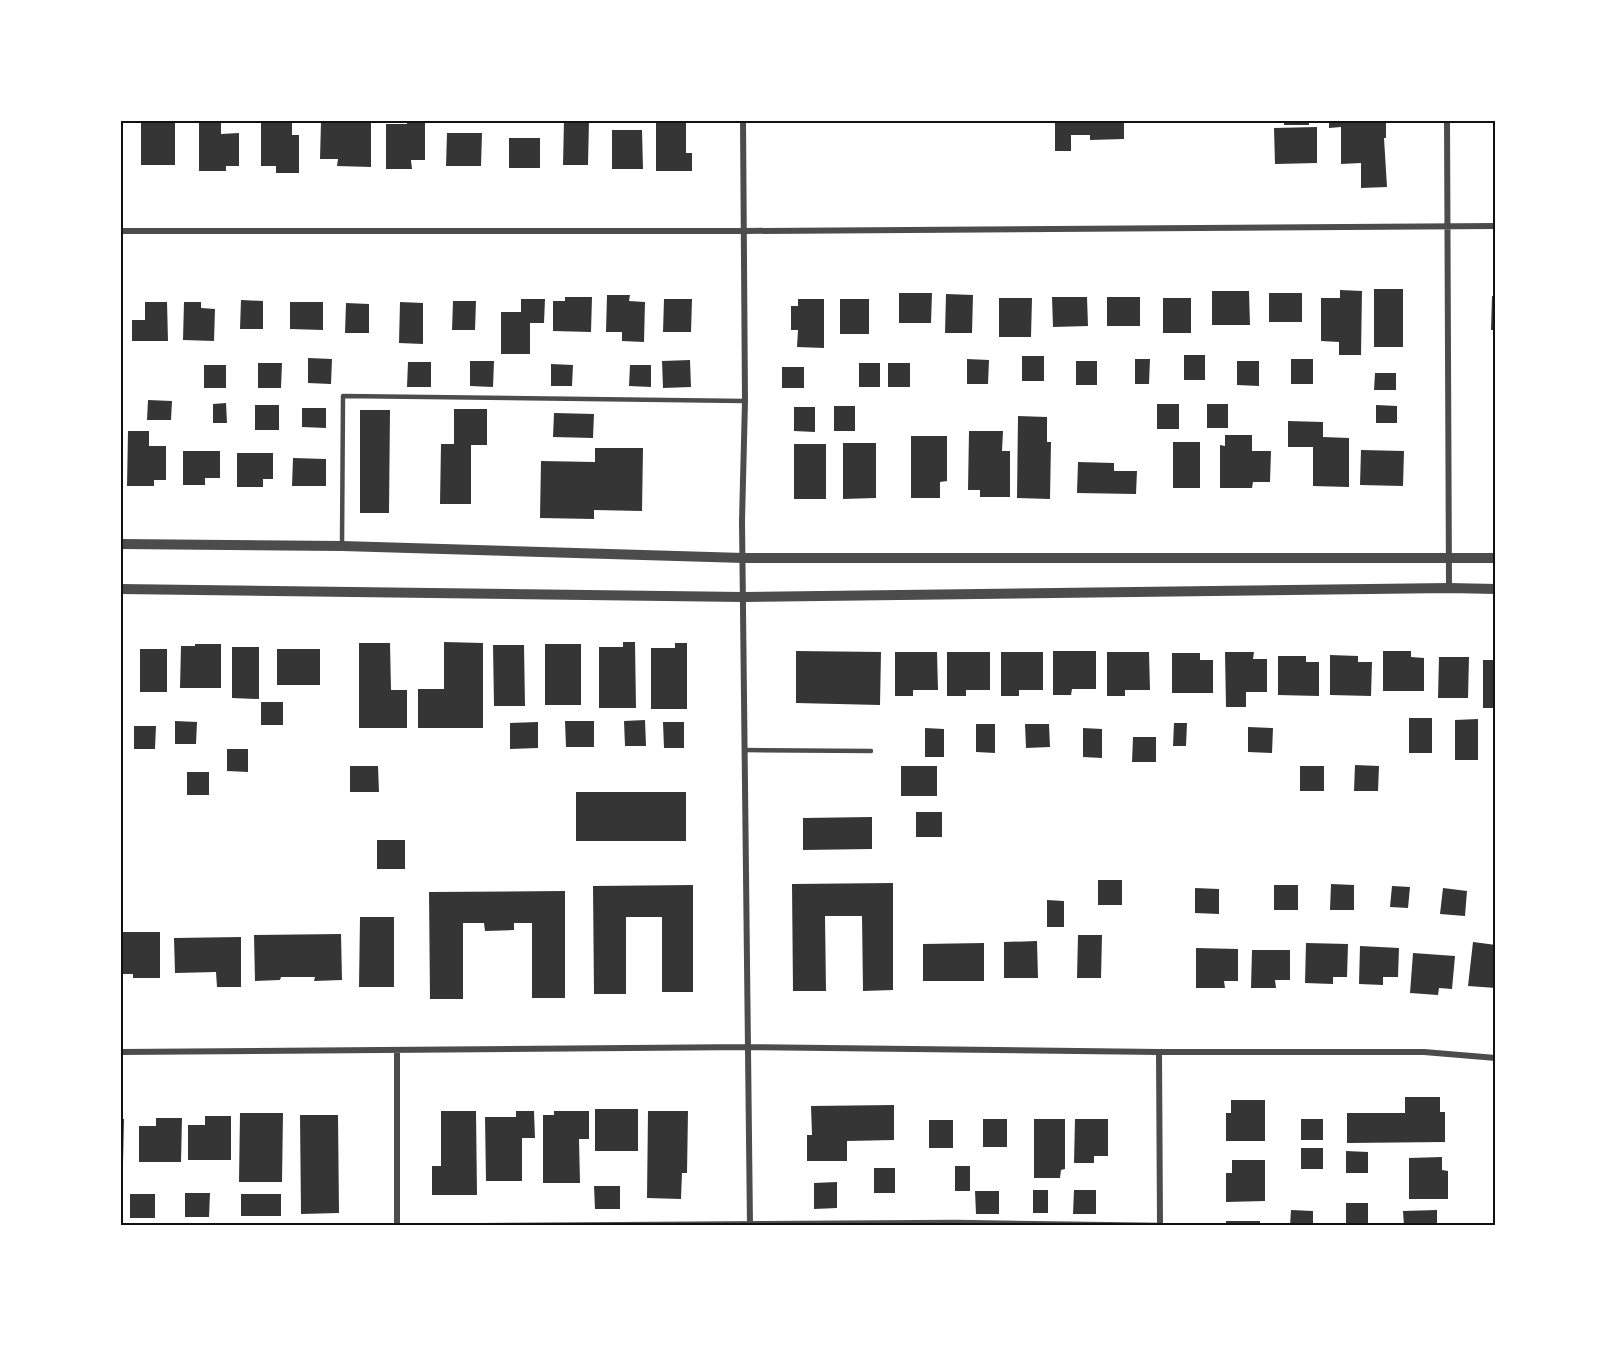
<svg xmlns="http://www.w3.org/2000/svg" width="1616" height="1346" font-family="Signika,sans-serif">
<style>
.building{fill:#353535}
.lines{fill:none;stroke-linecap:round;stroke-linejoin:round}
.service{stroke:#4c4c4c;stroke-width:4.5}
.minor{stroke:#4c4c4c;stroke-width:6}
.tertiary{stroke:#4c4c4c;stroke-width:10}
.neatline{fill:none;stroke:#111;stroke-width:2}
</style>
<rect width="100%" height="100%" fill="#fff"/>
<!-- building -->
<path class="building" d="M141,120H175V165H141Z
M199,120H221V134L239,133V166H226V171H199Z
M261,120L292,121V135H299V173H276V166H261Z
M407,120H425V160H411L412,169H386V124H407Z
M564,120H589L588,165H563Z
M656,120H686V153H692V171H656Z
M1053,120H1124V139L1090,140V135H1071V151H1055V123L1053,122Z
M1284,120H1309V125H1284Z
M1329,120H1386V138H1384L1387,187L1361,188V163L1341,164V127L1329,128Z
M321,122L371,123V167L337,166L338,159H320Z
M1317,127V163L1275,164L1274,128Z
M612,130H642L643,169H612Z
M447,133H482L481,166H446Z
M509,138H540V168H509Z
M1374,289H1403V347H1374Z
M1340,290L1362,291L1361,355H1339V342L1321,341V298H1340Z
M1212,291H1249L1250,325H1212Z
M899,293H932L931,323H899Z
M1269,293H1302V322H1269Z
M946,294L973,295L972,333H945Z
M607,295H630L629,301L645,302L644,342L622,341V332H606Z
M1492,296H1496V330H1491Z
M565,297H592L591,332L553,331V301H565Z
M1052,297H1087L1088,326L1053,327Z
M1107,297H1140V326H1107Z
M999,298H1032L1031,337H999Z
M1163,298H1191V333H1163Z
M521,299H545L544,323H530V354H501V312H521Z
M664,299H692L691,332H663Z
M798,299H824V348L797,347L798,330H791V306H798Z
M840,299H869V334H840Z
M241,300L263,301V329H240Z
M453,301H476L475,330H452Z
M145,302H167L168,341H132V320H145Z
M184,302H201V308L215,309L214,341L183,340Z
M290,302H323V330L290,329Z
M400,302L423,303V344L399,343Z
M346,303L369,304V333H345Z
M1184,355H1205V380H1184Z
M1022,356H1044V381H1022Z
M308,358L332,359L331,384L308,383Z
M967,359L989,360L988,384H967Z
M1135,359H1150L1149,384H1135Z
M1291,359H1313V384H1291Z
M690,360L691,387L663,388L662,361Z
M470,361H494L493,387L470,386Z
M1076,361H1097V385H1076Z
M1237,361H1259V386L1237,385Z
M408,362H431V387H407Z
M258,363H282L281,388H258Z
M859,363H880V387H859Z
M888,363H910V387H888Z
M551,364L573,365L572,386H551Z
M204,365H226V388H204Z
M630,365H651V387L629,386Z
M782,367H804V388H782Z
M1375,373H1396V390H1374Z
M148,400L172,401L171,420H147Z
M226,403L227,423H213V404Z
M1157,404H1179V429H1157Z
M1207,404H1228V428H1207Z
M255,405H279V430H255Z
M1376,405L1397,406V423H1376Z
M834,406H855V431H834Z
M794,407H815V432L794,431Z
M302,408H326V428L302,427Z
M454,409H487V445H471V504H440L441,444H454Z
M360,410H390L389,513H360Z
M554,413L594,414L593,438L553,437Z
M1018,416L1047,417V442H1051L1050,499L1017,498Z
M1288,421L1323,422V437L1349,438V487L1313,486V447H1288Z
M128,431H149V446H166V480H154V486H127Z
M969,431H1003L1002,451H1010V497H980V490H968Z
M1225,435H1252V451H1271L1270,482H1253L1252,488H1220V445L1225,446Z
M911,436H947V481L940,482V498H911Z
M1173,442H1200V488H1173Z
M843,443H876V498L843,499Z
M794,444H826V499H794Z
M595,448H643L642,511L594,510V519L540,518L541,461L595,462Z
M1361,450L1404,451L1403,486L1360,485Z
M183,451H220V478H205V485H183Z
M237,453H273V479H263V487H237Z
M293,458L326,459V486H292Z
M1078,462L1114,463V471H1137L1136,494L1077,493Z
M1494,471H1496V494H1494Z
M444,642L483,643V728H418V689H444Z
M623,642H635L636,708H599V647H623Z
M359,643H390L391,690H407V728H359Z
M675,643H687V709H651V648H675Z
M195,644H221V688H180L181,646H195Z
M545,644H581V705H545Z
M493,645H524L525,706H494Z
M120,646H123V691H120Z
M232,647H259V699L232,698Z
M140,649H167V692H140Z
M277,649H320V685H277Z
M796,651L881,652L880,705L796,703Z
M1053,651H1096V689H1072L1071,695H1053Z
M1383,651H1411V657L1424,658V691H1383Z
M895,652H937L938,690H913V696H895Z
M947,652H990V690H966V696H947Z
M1001,652H1043V690H1019V696H1001Z
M1107,652H1149L1150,690H1125V696H1107Z
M1225,652H1254L1253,659H1267V692H1246V707H1226Z
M1172,653H1200V660H1213V693H1172Z
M1330,655L1358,656V662H1372L1371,696L1330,695Z
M1278,656H1306V662H1319V696L1278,695Z
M1439,657H1469L1468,698H1438Z
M1483,660H1496V708H1483Z
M261,702H283V725H261Z
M1409,718H1432V753H1409Z
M1478,719V760H1455V720Z
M645,720L646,746H625L624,721Z
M175,721L197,722L196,744H175Z
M565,721H594V747H566Z
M538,722V748L510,749V723Z
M663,722H684V748H664Z
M1174,723H1187L1186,746H1173Z
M976,724H995V753L976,752Z
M1025,724H1049L1050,747L1026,748Z
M134,726H156L155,749H134Z
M1248,727L1273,728L1272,753L1248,752Z
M925,728L944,729V757H925Z
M1083,728L1102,729V758L1083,757Z
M1133,737H1156V762H1132Z
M227,749H248V772L227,771Z
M1355,765L1379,766L1378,791H1354Z
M350,766H378L379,792H350Z
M901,766H937V796H901Z
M1300,766H1324V791H1300Z
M187,772H209V795H187Z
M576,792H686V841H576Z
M916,812H942V837H916Z
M872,817V849L803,850V818Z
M377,840H405V869H377Z
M1098,880H1122V905H1098Z
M893,883V990L863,991L862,916H825L826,991H793L792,884Z
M1331,884L1354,885V910H1330Z
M693,885V992H662V917H626V994H594L593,886Z
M1274,885H1298V910H1274Z
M1392,886L1410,887L1408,908L1390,907Z
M1195,888L1219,889V914L1195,913Z
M1443,888L1467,891L1465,916L1440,914Z
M565,891V998H532V923H514V930L485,931L484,923H463V999H430L429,892Z
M1047,900L1064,901V927H1047Z
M360,917H394V987H359Z
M120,932H160V978H133V974H120Z
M341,934L342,980L314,981L315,977H281L280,980L255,981L254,935Z
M1078,935H1102L1101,978H1077Z
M241,937V987H217L216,972L175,973L174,938Z
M1037,941L1038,978H1004V942Z
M1473,942L1496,945V988L1468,986Z
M984,943V981H923V944Z
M1306,943L1348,944L1347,977H1333V984L1305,983Z
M1360,946L1399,948L1398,977H1383V985L1359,984Z
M1196,948L1238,949V981H1224L1225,988H1196Z
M1252,950H1290V980H1275L1276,988H1251Z
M1413,953L1455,956L1452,989L1439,988L1438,995L1410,993Z
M1405,1097H1440V1112H1445V1142L1347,1143V1113H1405Z
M1231,1100H1265V1141H1226V1113H1231Z
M894,1105V1140L847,1141V1161H807V1135H812L811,1106Z
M595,1109H638V1151H595Z
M441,1111H476L477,1195H432V1166H441Z
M516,1111H534L535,1138H522V1181H486L485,1117H516Z
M554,1111H589V1139H579L580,1183H543V1115H554Z
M648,1111H688L687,1173H682L681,1199L647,1198Z
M240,1113H283L282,1182H239Z
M300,1115H338L339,1213L301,1214Z
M205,1116H231V1160H188V1125H205Z
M156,1118H182L181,1162H139V1126H156Z
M120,1119H124L123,1164H120Z
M983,1119H1007V1147H983Z
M1034,1119H1065V1169L1061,1170L1060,1178H1034Z
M1075,1119H1108V1156H1094V1163H1074Z
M1301,1119H1323V1140H1301Z
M929,1120H953V1148H929Z
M1301,1148H1323V1169H1301Z
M1346,1151L1368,1152V1173H1346Z
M1442,1157V1170L1448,1171V1199H1409V1158Z
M1232,1160H1265V1201L1226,1202V1173H1232Z
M955,1166H970V1191H955Z
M874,1168H895V1193H874Z
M837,1182V1208L814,1209V1183Z
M594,1186H620V1209H595Z
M1033,1190H1048V1213H1033Z
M1074,1190H1096V1214H1073Z
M975,1191H999V1214H976Z
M185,1193H210L209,1217H185Z
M130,1194H155V1218H130Z
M241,1194H281V1216H241Z
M1346,1203H1368V1224H1346Z
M1291,1210L1313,1211V1226H1290Z
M1437,1210V1224H1443V1226H1404L1403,1211Z
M1226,1221H1260V1226H1226Z"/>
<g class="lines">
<!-- service -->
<path class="service" d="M342,546L343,396L745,401
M745,750L871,751
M378,1226L956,1222L1160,1225"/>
<!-- minor -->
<path class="minor" d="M743,120L745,401L742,521L750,1226
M1447,120L1449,588
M120,231H744L1496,226
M397,1050V1226
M120,1052L749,1047L1159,1052H1424L1496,1058
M1159,1052L1160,1226"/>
<!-- tertiary -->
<path class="tertiary" d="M120,544L342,546L744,558H1496
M120,589L743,597L1449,588L1496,589"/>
</g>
<!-- border -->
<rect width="1616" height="1346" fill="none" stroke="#ffffff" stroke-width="243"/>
<rect x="122" y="122" width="1372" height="1102" class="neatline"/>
</svg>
